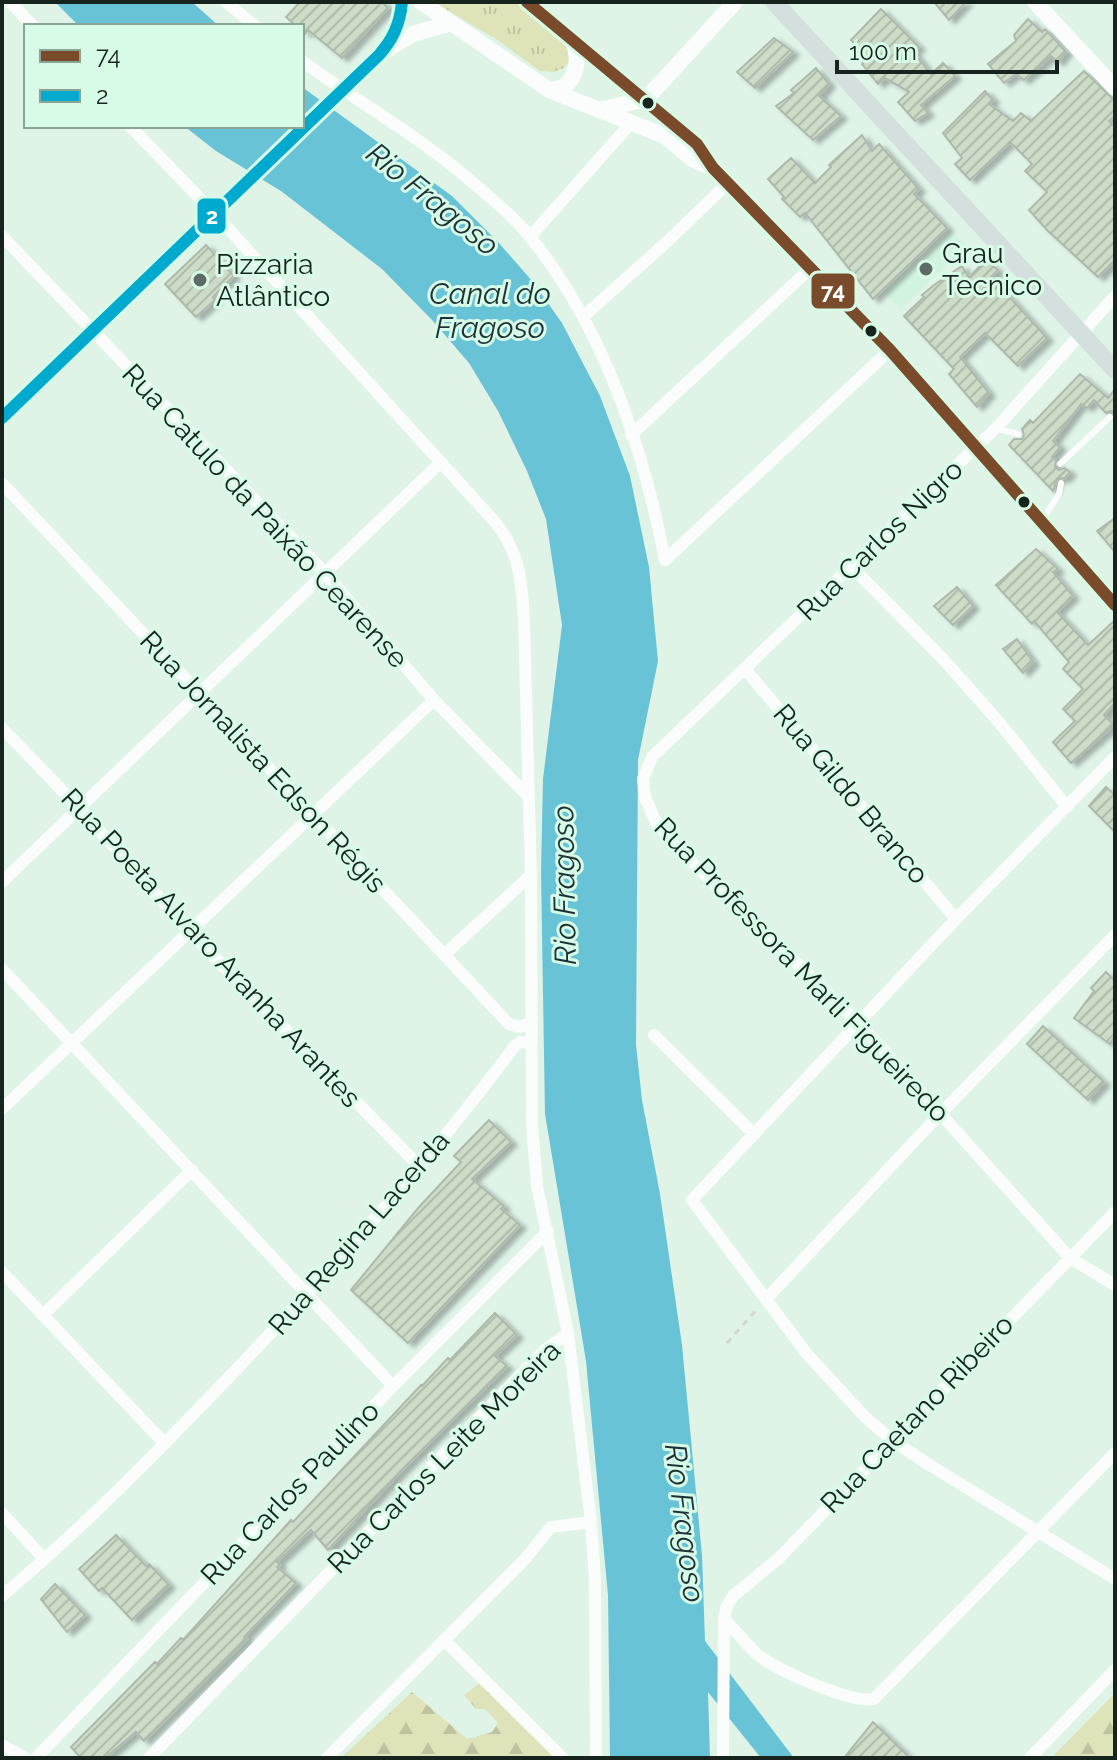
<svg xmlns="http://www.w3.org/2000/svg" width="1117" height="1760" font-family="Raleway,sans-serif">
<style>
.built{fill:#d2f3e0}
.forest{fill:url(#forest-firs)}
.park{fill:url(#park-tufts)}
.water{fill:#69c3d6}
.building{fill:url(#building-hatch);stroke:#aeb9ae;stroke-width:2;filter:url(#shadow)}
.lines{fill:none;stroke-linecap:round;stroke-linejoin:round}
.path{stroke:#d1d7d3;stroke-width:3;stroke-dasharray:6 6;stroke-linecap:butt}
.lane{stroke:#fafdfb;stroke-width:6}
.street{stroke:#fafdfb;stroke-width:12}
.secondary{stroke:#fafdfb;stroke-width:16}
.primary{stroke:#d4e0de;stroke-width:18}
.bus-1-casing{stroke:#d7fbe6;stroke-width:18}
.bus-2-casing{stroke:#d7fbe6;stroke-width:18}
.bus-1{stroke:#7a4b2a;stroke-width:12}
.bus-2{stroke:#00a9ce;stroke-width:12}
.bus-dot{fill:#17241d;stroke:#d7fbe6;stroke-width:3}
.poi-dot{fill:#5d6c64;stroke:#d7fbe6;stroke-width:3}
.labels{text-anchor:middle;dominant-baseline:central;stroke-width:6;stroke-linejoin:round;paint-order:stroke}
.poi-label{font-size:28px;fill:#17241d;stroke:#d7fbe6;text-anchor:start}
.street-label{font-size:28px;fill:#17241d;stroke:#d7fbe6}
.water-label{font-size:30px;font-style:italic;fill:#1c3037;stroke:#d7fbe6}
.line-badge{stroke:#d7fbe6;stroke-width:3}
.badge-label{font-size:22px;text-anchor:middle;font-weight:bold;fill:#fff}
</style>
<defs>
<pattern id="forest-firs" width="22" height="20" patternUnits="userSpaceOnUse" patternTransform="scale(2)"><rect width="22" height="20" fill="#dfe3b9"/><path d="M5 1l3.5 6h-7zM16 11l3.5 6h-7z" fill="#bfc39f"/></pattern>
<pattern id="park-tufts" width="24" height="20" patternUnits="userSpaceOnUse" patternTransform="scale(2)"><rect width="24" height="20" fill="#dfe3b9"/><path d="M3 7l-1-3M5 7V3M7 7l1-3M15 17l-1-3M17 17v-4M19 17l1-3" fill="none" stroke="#bfc39f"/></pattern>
<pattern id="building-hatch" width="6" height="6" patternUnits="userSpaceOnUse" patternTransform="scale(2)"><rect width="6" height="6" fill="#ccdcc8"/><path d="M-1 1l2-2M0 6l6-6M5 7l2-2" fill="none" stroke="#aebdab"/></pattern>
<filter id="shadow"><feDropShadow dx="6" dy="3.5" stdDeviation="2" flood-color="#0004"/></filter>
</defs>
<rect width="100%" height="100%" fill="#dff3e7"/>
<!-- built -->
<path class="built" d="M951,230L966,246L901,309L886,293Z"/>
<!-- forest -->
<path class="forest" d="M484,1680L556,1758H341L412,1692L467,1739L492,1732L498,1723L485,1709H476L464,1695Z
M1115,1693V1758H1055V1754Z"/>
<!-- park -->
<path class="park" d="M433,2H524L569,41L571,60L564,68L554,72L540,71L496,39Z"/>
<!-- water -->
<path class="water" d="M55,2H192L219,26H79Z
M302,87L452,196L498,242L533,282L562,323L600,396L630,476L649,567L658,661L638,760L636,1045L642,1100L660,1194L682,1345L702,1555L705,1641L794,1758H761L708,1692L710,1758H610L608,1595L586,1361L545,1114L541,872L543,779L562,625L546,519L527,471L498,411L469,363L432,320L382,269L281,191L216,151L184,126H302Z"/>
<!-- building -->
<path class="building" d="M300,2H382L388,8L342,58L308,30L305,34L302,26H296L286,17Z
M934,2H966L949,20Z
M881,9L919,47L913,52L931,74L943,63L955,76L921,105L928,113L915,121L898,102L909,92L885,78L878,84L862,64L867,57L851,40Z
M1028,19L1042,32L1045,29L1066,52L1058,62L1051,56L1024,80L1016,74L1004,83L988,64L1016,41L1014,35Z
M774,38L793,52L755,88L737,72Z
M816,68L829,84L819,96L841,116L813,140L776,106L794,93L791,90Z
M1084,71L1115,101V116L1109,121L1115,127V260L1098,277L1047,230L1029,210L1047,192L1025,171L1032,164L1010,142L970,180L955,164L962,158L943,133L985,91L993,100L989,104L1013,121L1021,113L1031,121Z
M862,135L872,151L879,144L919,189L914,194L947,228L873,299L805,213L800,217L782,199L784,197L768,179L791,158L815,183L831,167L829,165Z
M206,245L234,276L213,297L215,300L196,317L165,284Z
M985,260L998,270L991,277L1047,338L1018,366L985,333L960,357L989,393L977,407L949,374L954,369L904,316L924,297L922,295L934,285L962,266L969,278Z
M1080,374L1108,398L1115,389V414L1111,411L1106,413L1094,400L1087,408L1081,404L1053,441L1060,447L1052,457L1056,460L1055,467L1059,470L1065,468L1070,472L1065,478L1057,479L1053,491L1009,445L1014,439H1022L1024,435L1022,429L1030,420L1033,423Z
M1115,518V552L1097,531Z
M1036,549L1058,569L1053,572L1073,596L1057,612L1088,645L1115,620V703L1104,715L1114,725L1071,763L1053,742L1075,721L1063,709L1083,689L1063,669L1069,662L1034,621L1032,624L996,585Z
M957,587L973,606L953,625L934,606Z
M1017,639L1033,662L1023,673L1003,649Z
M1106,787L1115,795V832L1089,806Z
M1106,972L1115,981V1036L1110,1044L1074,1018L1094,991L1091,988Z
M1043,1026L1104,1082L1088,1100L1027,1044Z
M489,1120L511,1142L472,1179L504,1206L501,1209L520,1225L408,1343L351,1290L419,1207L461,1162L454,1156Z
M495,1313L517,1335L495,1356L507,1366L402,1470L328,1550L311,1530L277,1562L280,1565L277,1567L296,1583L244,1637L247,1639L144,1741L136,1732L105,1758H81L71,1747L155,1662L157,1664L181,1638L183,1640L291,1520L293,1522L421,1385L422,1386L448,1358L450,1360Z
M116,1535L147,1567L149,1564L169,1585L132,1620L102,1588L99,1591L79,1569Z
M55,1584L85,1615L67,1632L41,1599Z
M873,1722L910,1758H844Z"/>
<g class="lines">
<!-- path -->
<path class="path" d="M727,1343L758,1308"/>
<!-- lane -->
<path class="lane" d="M998,429L1018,434
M1060,464L1110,417
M1043,519L1059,494L1061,483"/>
<!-- street -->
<path class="street" d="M10,2L33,26
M226,2L255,26
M302,61C359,103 427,141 479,188C497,203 517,220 531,238C604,329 643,447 665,560
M130,126L215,214L495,522C520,552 522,583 524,621L531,875L532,1126L537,1186L568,1333L591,1522L595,1579L596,1758
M2,236L324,572L434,700L528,796
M530,237L631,123
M1115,296L996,428L652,757L643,779L645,797L656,822L674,845L859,1023L1070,1258L1115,1285
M584,316L669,240L728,183
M631,435L812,267
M2,483L509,1024L519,1027L531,1023
M665,560L890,350
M852,567L943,659L998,721L1067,807
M745,669L956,919
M2,728L80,809L190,932L421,1168
M1115,757L956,919L692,1200L807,1354L865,1417L892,1440L928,1464L1115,1579
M2,882L440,463
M444,955L531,875
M2,969L393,1386
M654,1035L754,1134
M2,1109L434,700
M2,1272L165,1444
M766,1299L941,1113L1115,935
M43,1315L192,1170
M2,1513L44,1559
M2,1596C84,1527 159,1450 233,1373C333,1268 427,1164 514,1047L520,1042L531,1043
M724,1618C735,1631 746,1644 758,1655C776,1670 852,1704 874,1699L1115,1453
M444,1640L563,1758
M2,1745L25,1758
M36,1758L393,1386L548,1231
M149,1758L546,1349L568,1333
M327,1758L525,1559L551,1527L591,1522
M723,1758L724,1618L727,1606L733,1596L779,1558L1115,1212
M1030,1758L1115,1670"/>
<!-- secondary -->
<path class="secondary" d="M421,2L549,90L665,136L692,159L712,168
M527,2L697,144L713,168L890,350L1115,605
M1035,2L1115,88
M386,50L413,34L451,23
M549,90C575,91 582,61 573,42
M600,110L646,99L735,2
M2,418L379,55C393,39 400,24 402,2"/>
<!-- primary -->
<path class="primary" d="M774,2L1115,370"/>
<defs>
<path id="bus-1" d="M527,2L697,144L713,168L890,350L1115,605"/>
<path id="bus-2" d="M2,418L379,55C393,39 400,24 402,2"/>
</defs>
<!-- bus-1 casing -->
<use href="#bus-1" class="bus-1-casing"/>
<!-- bus-2 casing -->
<use href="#bus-2" class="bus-2-casing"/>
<!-- bus-1 -->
<use href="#bus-1" class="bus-1"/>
<!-- bus-2 -->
<use href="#bus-2" class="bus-2"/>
</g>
<!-- markers -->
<g class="bus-dot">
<circle cx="648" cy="103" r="7"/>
<circle cx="871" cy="331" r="7"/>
<circle cx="1024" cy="502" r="7"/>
</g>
<g class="poi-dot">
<circle cx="926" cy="269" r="8"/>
<circle cx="200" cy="280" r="8"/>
</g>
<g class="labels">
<!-- poi labels -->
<g class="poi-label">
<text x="942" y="253">Grau<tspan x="942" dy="32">Tecnico</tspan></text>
<text x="216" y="264">Pizzaria<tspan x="216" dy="32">Atlântico</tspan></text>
</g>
<!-- street labels -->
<g class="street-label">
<text transform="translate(265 516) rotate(47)">Rua Catulo da Paixão Cearense</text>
<text transform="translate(880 540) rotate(-44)">Rua Carlos Nigro</text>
<text transform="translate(263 762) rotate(47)">Rua Jornalista Edson Régis</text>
<text transform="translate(851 794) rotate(50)">Rua Gildo Branco</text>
<text transform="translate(211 948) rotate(47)">Rua Poeta Alvaro Aranha Arantes</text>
<text transform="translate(802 970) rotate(46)">Rua Professora Marli Figueiredo</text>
<text transform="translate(359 1233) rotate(-49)">Rua Regina Lacerda</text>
<text transform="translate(917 1414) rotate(-46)">Rua Caetano Ribeiro</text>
<text transform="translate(444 1457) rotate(-45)">Rua Carlos Leite Moreira</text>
<text transform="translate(290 1493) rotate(-46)">Rua Carlos Paulino</text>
</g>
<!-- water labels -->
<g class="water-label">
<text transform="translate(433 199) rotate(39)">Rio Fragoso</text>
<text x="490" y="293">Canal do<tspan x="490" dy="34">Fragoso</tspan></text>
<text transform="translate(564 885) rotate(-91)">Rio Fragoso</text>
<text transform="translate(685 1523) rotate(83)">Rio Fragoso</text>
</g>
</g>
<g class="line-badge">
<rect x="196" y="197" width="31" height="38" rx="8" fill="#00a9ce"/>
<rect x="810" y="272" width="46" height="38" rx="8" fill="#7a4b2a"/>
</g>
<g class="badge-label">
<text x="212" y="224">2</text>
<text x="833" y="299">74</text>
</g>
<!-- border -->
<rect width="1117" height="1760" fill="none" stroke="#17241d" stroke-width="8"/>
<!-- legend -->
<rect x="24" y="24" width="280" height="104" fill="#d7fbe6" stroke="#8aa596" stroke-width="2"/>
<rect x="40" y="50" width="40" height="12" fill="#7a4b2a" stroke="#8aa596" stroke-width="2"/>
<text x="96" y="64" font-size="24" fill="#17241d">74</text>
<rect x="40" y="90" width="40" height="12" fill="#00a9ce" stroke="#8aa596" stroke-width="2"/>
<text x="96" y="104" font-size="24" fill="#17241d">2</text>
<!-- scale -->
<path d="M837 60v12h220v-12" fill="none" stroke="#17241d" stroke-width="4"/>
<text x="849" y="60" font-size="24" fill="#17241d" stroke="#d7fbe6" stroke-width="6" paint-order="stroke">100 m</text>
</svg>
